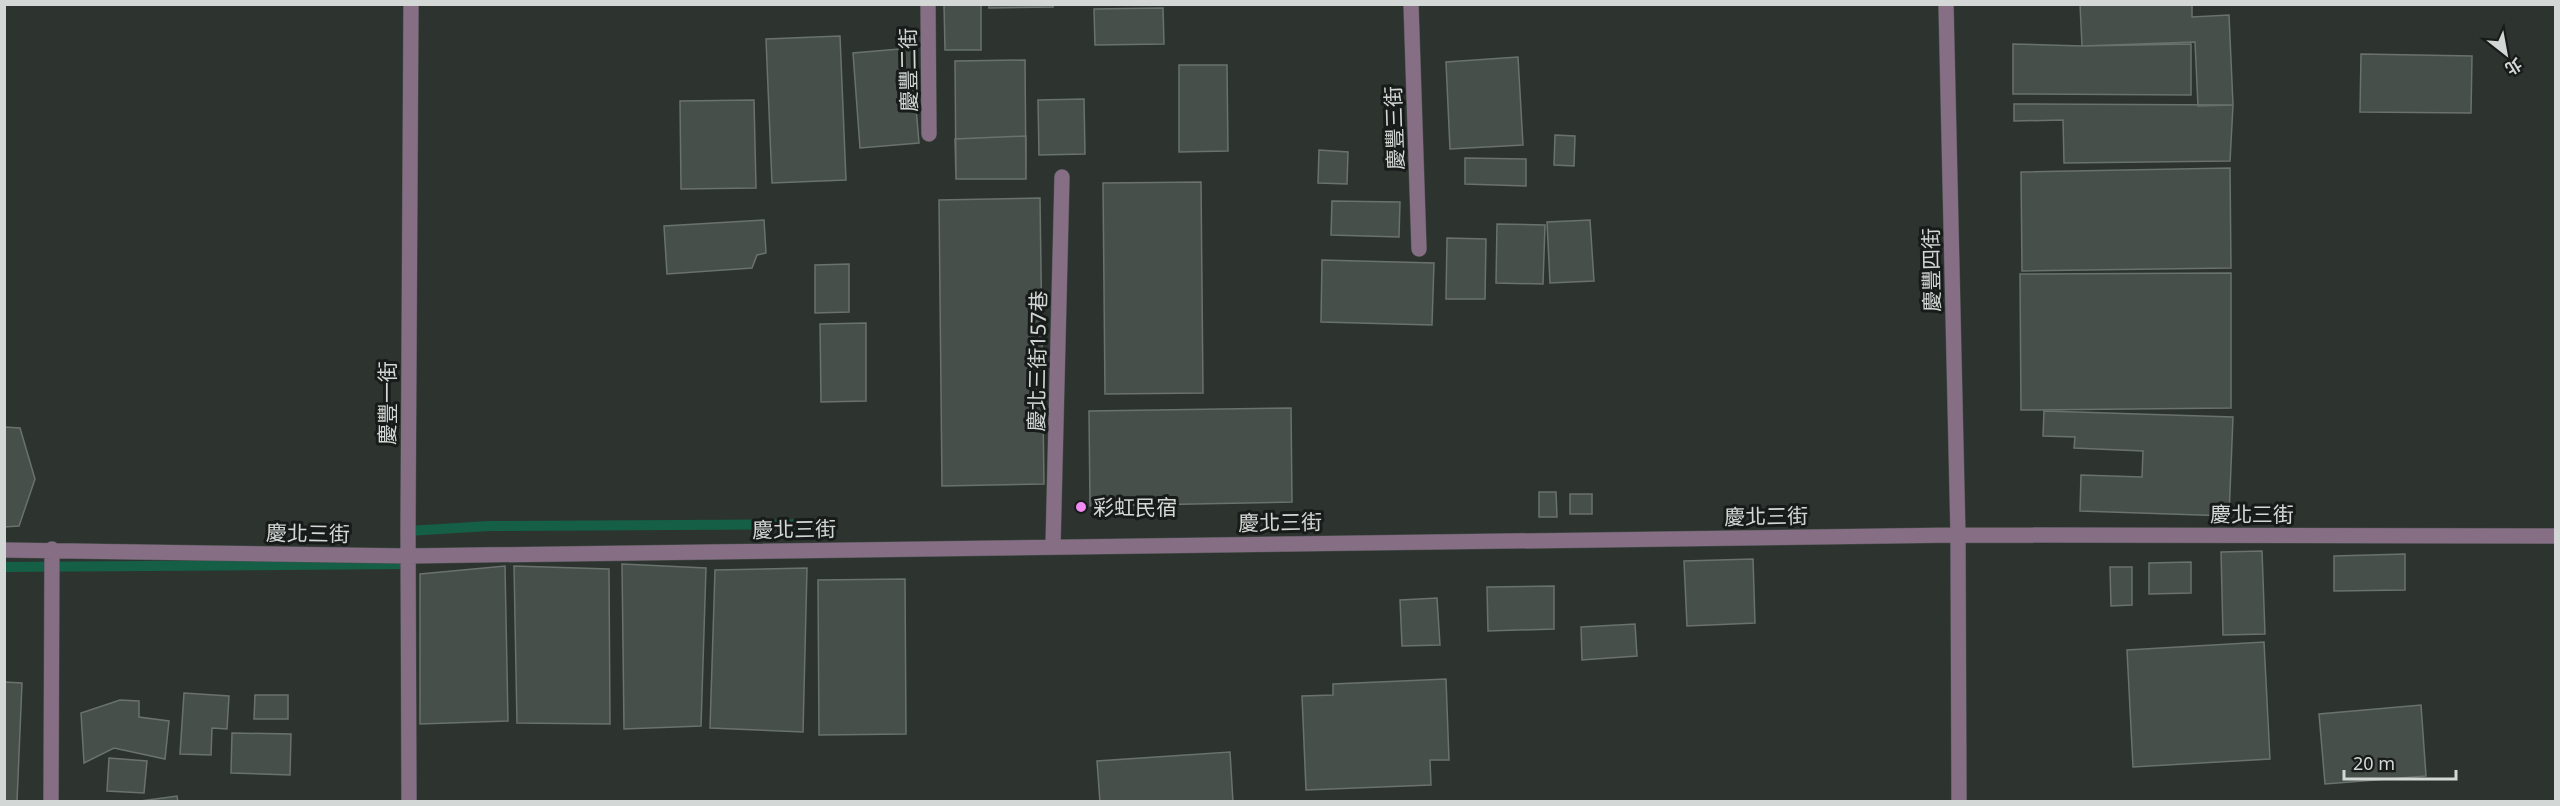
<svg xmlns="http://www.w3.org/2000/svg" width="2560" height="806" font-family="'Noto Sans','Noto Sans TC',sans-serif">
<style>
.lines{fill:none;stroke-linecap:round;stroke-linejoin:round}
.stream{stroke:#155f46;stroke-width:10}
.building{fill:#474f4b;stroke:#6a726e;stroke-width:1.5}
.minor-casing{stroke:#4b514e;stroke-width:16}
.minor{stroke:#866e85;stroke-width:15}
.poi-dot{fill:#f28af3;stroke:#171b19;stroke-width:2}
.labels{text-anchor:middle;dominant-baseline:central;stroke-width:6;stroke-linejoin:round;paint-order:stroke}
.street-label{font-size:21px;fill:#d3d7d5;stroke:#171b19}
.poi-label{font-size:21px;fill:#d3d7d5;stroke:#171b19;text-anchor:start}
</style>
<rect width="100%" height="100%" fill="#2d3430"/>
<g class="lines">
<!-- stream -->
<path class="stream" d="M408,531L489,526L832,524
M4,567L408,564"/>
</g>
<!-- building -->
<path class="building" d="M944,4H981V50H945Z
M989,4H1053V7L989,8Z
M2080,4H2192V17L2229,15L2233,105L2198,106L2195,42L2082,46Z
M1163,8L1164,44L1095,45L1094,9Z
M840,36L846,180L772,183L766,39Z
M2013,44L2082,46L2191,44V95L2013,94Z
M911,48L919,143L860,148L853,53Z
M2361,54L2472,56L2471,113L2360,112Z
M1518,57L1523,145L1450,149L1446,62Z
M1025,60L1026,179H956L955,61Z
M1179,65H1227L1228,151L1179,152Z
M1084,99L1085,154L1039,155L1038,100Z
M754,100L756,188L681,189L680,101Z
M2014,104L2233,105L2230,161L2064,163L2063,120L2014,121Z
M1555,135L1575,136L1574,166L1554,165Z
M1026,136V179H956L955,139Z
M1319,150L1348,152L1347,184L1318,183Z
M1465,158L1526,159V186L1465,184Z
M2230,168L2231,268L2022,271L2021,172Z
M1201,182L1203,393L1105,394L1103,183Z
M1040,198L1044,484L942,486L939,200Z
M1332,201L1400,202L1399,237L1331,235Z
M764,220L766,253L757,255L752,268L667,274L664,226Z
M1590,220L1594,281L1550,283L1547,222Z
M1497,224L1545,225L1543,284L1496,283Z
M1447,238L1486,239L1485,299H1446Z
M1322,260L1434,263L1432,325L1321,322Z
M849,264V312L815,313V265Z
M2231,273V408L2021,410L2020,274Z
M866,323V401L821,402L820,324Z
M1291,408L1292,502L1090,506L1089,411Z
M2044,411L2233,417L2229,516L2080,511L2081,475L2142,477L2143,451L2074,448L2075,437L2043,436Z
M4,427L20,428L35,479L19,526L4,527Z
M1539,492H1556L1557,517H1539Z
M1570,494H1592V514H1570Z
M2262,551L2265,634L2223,635L2221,552Z
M2405,554V590L2334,591V556Z
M1753,559L1755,623L1687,626L1684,561Z
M2191,562V593L2149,594V563Z
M622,564L706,568L701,726L624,729Z
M505,566L508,721L420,724V574Z
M514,566L609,569L610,724L517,723Z
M2110,567H2132V605L2111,606Z
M807,568L803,732L710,728L715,570Z
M905,579L906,734L819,735L818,580Z
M1554,586V629L1488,631L1487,587Z
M1437,598L1440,645L1402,646L1400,600Z
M1635,624L1637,656L1582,660L1581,627Z
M2264,642L2270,759L2133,767L2127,650Z
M1446,679L1449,760H1430L1431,785L1306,790L1302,696L1333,695V684Z
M4,682L22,683L17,802H4Z
M184,693L229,696L227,729L212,728L211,755L180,754Z
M255,695H288V719H254Z
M120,700L139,701V717L169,721L165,759L114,748L84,763L81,713Z
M2421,705L2426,776L2325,784L2319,714Z
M232,733L291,734L290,775L231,773Z
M1230,752L1233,802H1100L1097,761Z
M109,758L147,761L144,793L107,791Z
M177,796L178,802H133Z"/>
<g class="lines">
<defs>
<path id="minor" d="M928,4L929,134
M1411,4L1419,249
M1946,4L1958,535L1959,802
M1053,546L1062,177
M4,550L408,556L1958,535L2556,536
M51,802L52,549
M409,802L408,531L411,4"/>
</defs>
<!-- minor casing -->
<use href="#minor" class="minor-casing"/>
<!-- minor -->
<use href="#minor" class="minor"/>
</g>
<!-- markers -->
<circle class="poi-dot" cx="1081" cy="507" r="6"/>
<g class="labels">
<!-- street labels -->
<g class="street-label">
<text transform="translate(908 70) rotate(-91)">慶豐二街</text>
<text transform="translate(1394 128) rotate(-92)">慶豐三街</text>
<text transform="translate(1931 270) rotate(-91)">慶豐四街</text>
<text transform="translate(1037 361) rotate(-89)">慶北三街157巷</text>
<text transform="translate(387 403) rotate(-90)">慶豐一街</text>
<text x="2252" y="514">慶北三街</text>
<text transform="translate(1766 516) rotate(-1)">慶北三街</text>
<text transform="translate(1280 522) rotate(-1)">慶北三街</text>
<text transform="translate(794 529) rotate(-1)">慶北三街</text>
<text transform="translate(308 533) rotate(1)">慶北三街</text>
</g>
<!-- poi labels -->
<g class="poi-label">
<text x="1093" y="507">彩虹民宿</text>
</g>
</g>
<!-- border -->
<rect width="2560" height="806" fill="none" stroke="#d3d7d5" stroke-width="12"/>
<!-- north arrow -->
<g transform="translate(2506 54) rotate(149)" stroke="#171b19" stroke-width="4.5" paint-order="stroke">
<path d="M0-4.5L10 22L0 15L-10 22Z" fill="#d3d7d5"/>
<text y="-9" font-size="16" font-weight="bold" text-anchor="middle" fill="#d3d7d5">北</text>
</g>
<!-- scale -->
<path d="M2344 770v9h112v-9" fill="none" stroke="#d3d7d5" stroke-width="3"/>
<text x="2353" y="770" font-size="18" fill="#d3d7d5" stroke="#171b19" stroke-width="4.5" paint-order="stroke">20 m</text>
</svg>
